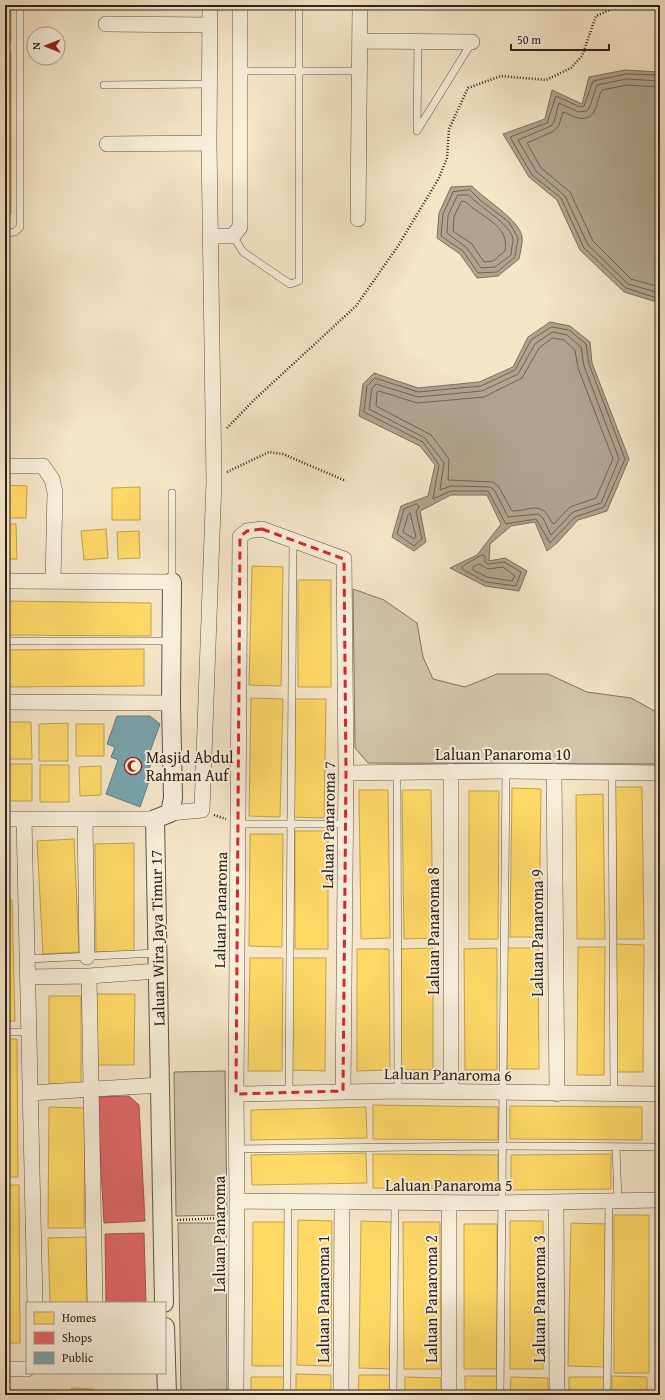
<svg xmlns="http://www.w3.org/2000/svg" width="665" height="1400" font-family="'Gentium Book Plus',serif">
<style>
.green{fill:#d3c5ab;stroke:#807463}
.water{fill:#b1a38d;stroke:#7d6f5f}
.homes{fill:#ffd966;stroke:#c0a250}
.shops{fill:#e06666;stroke:#ab5250}
.public{fill:#76a5af;stroke:#607e83}
.lines{fill:none;stroke-linecap:round;stroke-linejoin:round}
.shore{stroke:#706254;stroke-width:1}
.service-casing{stroke:#605346;stroke-width:8}
.minor-casing{stroke:#605346;stroke-width:16}
.tertiary-casing{stroke:#605346;stroke-width:20}
.path{stroke:#2e221b;stroke-width:2.5;stroke-dasharray:1 2;stroke-linecap:butt}
.service{stroke:#f8efdb;stroke-width:7}
.minor{stroke:#f8efdb;stroke-width:15}
.tertiary{stroke:#f8efdb;stroke-width:18}
.marked{fill:none;stroke:#d62828;stroke-width:3;stroke-dasharray:8 5;stroke-linejoin:round}
.labels{text-anchor:middle;dominant-baseline:central;stroke-width:4;stroke-linejoin:round;paint-order:stroke}
.street-label{font-size:16px;fill:#2e221b;stroke:#f8efdb}
.poi-label{font-size:16px;fill:#2e221b;stroke:#f8efdb;text-anchor:start}
</style>
<rect width="100%" height="100%" fill="#f5e6c8"/>
<filter id="stains"><feTurbulence type="fractalNoise" baseFrequency=".005" numOctaves="4"/><feColorMatrix values="0 0 0 0 .2 0 0 0 0 .09 0 0 0 0 .02 0 0 0 .5 -.17"/></filter>
<radialGradient id="worn" r=".72"><stop offset=".6" stop-color="#630" stop-opacity="0"/><stop offset="1" stop-color="#630" stop-opacity=".3"/></radialGradient>
<!-- green -->
<path class="green" d="M353,589L384,600L417,623L423,657L433,679L465,687L497,674H548L587,692L631,698L660,714V764L368,763L355,748Z
M225,1071L227,1215L176,1216L174,1072Z
M178,1223H226L227,1395H181Z"/>
<!-- water -->
<path class="water" d="M625,70L660,72V303L624,292L580,250L557,200L529,177L503,134L545,119L552,90L582,104L589,77Z
M472,186C485,200 520,220 522,237C523,244 520,253 519,259L498,276L477,278L460,254L437,238L439,213L451,187Z
M550,322L570,326L590,342L592,363L629,459L607,511L578,520L557,543L547,551L535,522L511,526L490,544L489,561L505,558L527,571L519,591L485,586L450,568L477,555L501,524L487,495H451L420,511L426,542L414,551L392,537L401,506L428,496L435,465L420,446L359,416L363,384L374,373L418,388L479,382L513,367L528,337Z"/>
<!-- homes -->
<path class="homes" d="M5,5H11V43H5Z
M5,52H11V214H5Z
M5,485L27,486L26,518H5Z
M140,487V520H112V488Z
M5,524H16L17,559H5Z
M106,529L108,558L84,560L81,531Z
M139,531L140,558L118,559L117,532Z
M252,566L283,567L281,686L249,685Z
M298,580H331V687H298Z
M5,601L151,603V636L5,635Z
M144,649V686L5,687V650Z
M251,698L283,699L280,817L249,816Z
M295,699H326L324,818L293,817Z
M5,722H31L32,759H5Z
M68,723V761H39V724Z
M76,724H104V756H76Z
M5,764H32V801H5Z
M40,765H69V802H40Z
M101,766V795L80,796L79,767Z
M615,787H642L644,939H617Z
M512,788L541,789L539,937H510Z
M359,790H388L390,938L361,939Z
M402,790H431L433,938L404,939Z
M469,791H499L498,939H469Z
M603,794L605,939H577L576,795Z
M295,831H328V949H295Z
M250,834H283L282,947L249,946Z
M74,839L79,952L43,954L37,841Z
M134,843V952H96L95,844Z
M5,900H12L15,1021L5,1022Z
M616,944L644,945L643,1072H615Z
M578,947H605L604,1075H577Z
M433,948V1070H401L400,949Z
M497,948V1070H465L464,949Z
M506,948H538L539,1069H507Z
M357,949H389L390,1070L357,1071Z
M250,958H283L282,1071H248Z
M293,958H326L325,1071L291,1070Z
M96,994H135L134,1065H96Z
M49,996H81V1084H49Z
M5,1039H17L18,1177H5Z
M373,1105L498,1107V1140L373,1139Z
M510,1106L642,1107V1140L510,1139Z
M49,1107L85,1108L84,1228H48Z
M366,1107L367,1138L251,1140V1110Z
M366,1153L367,1183L252,1185L251,1155Z
M373,1154L498,1155V1189L373,1188Z
M611,1154V1189L511,1190V1155Z
M5,1185H19L20,1343H5Z
M614,1215H649V1373H614Z
M298,1220L332,1221L331,1366L297,1365Z
M361,1221L393,1222L391,1369L359,1368Z
M510,1221H543V1369H510Z
M253,1222H287L285,1366H252Z
M403,1222H440L441,1369H404Z
M571,1223L607,1224L604,1367L568,1366Z
M464,1224H497V1369H464Z
M86,1237L87,1303H50L48,1238Z
M296,1374L331,1375V1395H296Z
M359,1375H391V1395H358Z
M465,1376H498V1395H465Z
M612,1376L647,1377V1395H612Z
M251,1377H284V1395H251Z
M405,1377L441,1378V1395H405Z
M511,1377L548,1378V1395H510Z
M569,1377H605L604,1395H569Z
M71,1388L93,1389V1395H71Z
M5,1390H22V1395H5Z
M24,1390H55V1395H24Z"/>
<!-- shops -->
<path class="shops" d="M129,1096L139,1105L145,1221L104,1223L97,1097Z
M144,1233L146,1303H106L105,1234Z"/>
<!-- public -->
<path class="public" d="M117,716H150L160,724L148,757L153,758L148,772L152,773L140,807L106,794L118,760L111,757L115,747L107,744Z"/>
<g class="lines">
<!-- shore -->
<path class="shore" d="M660,75L626,74L593,81L584,106L580,107L556,96L547,123L510,137L532,175L561,198L584,248L626,288L660,299
M660,81L626,79L597,85L590,106L587,111L578,112L559,103L554,122L551,126L518,140L536,171L565,196L588,245L628,284L660,293
M660,87L627,85L602,90C596,101 597,122 578,118C573,117 568,113 563,112L559,125L554,131L527,143L541,168L570,192L593,241L631,279L660,287
M470,190L480,200L509,222L518,238L515,257L497,272L478,273L463,251L441,236L443,214L453,192Z
M458,195H469C480,208 510,223 513,239C513,243 511,250 511,255L495,267L481,268L467,248L447,233L448,216Z
M462,201L466,202C482,218 510,225 505,251L493,261L484,262L472,244L453,231L454,217Z
M552,327L569,330L586,344L589,364L625,459L604,507L575,517L550,543L536,519L506,524L488,491H451L433,499L439,465L423,442L364,412L367,386L375,378L418,392L481,386L515,370L531,340Z
M553,332L567,335L581,347L584,366L619,459L601,503L573,512L551,535L543,518L538,514L508,517L495,491L490,487L451,486L440,490L444,463L425,438L369,409L372,388L376,384L418,397L482,391L518,374L535,344Z
M553,338L564,340L575,350L578,368L613,459L596,498L570,507L554,524L552,523C541,499 531,511 512,511L499,487L493,482L448,480L449,459L431,435L376,406L377,392L379,391L417,403L484,397L522,378L539,348Z
M417,504L419,507L416,512L422,539L414,546L397,534L404,509Z
M410,513L416,537L414,539L403,532L408,515Z
M482,555L485,556V562L488,564L504,562L521,572L516,586L486,582L462,569V567Z
M479,564L488,569L503,567L515,576L512,581L487,577L473,570V567Z"/>
<defs>
<path id="service" d="M240,71H360
M104,85L209,84
M417,129L418,41
M417,131L472,42
M5,233L15,232L20,227V5
M233,236L243,252L290,284L299,281V5
M172,493V582
M5,641H172
M397,773L398,1091
M612,773L614,1094
M239,824H346
M27,959L157,953
M5,1032H29
M289,1093L293,540
M616,1147L618,1201
M236,1149L501,1146L660,1147
M287,1395L288,1202
M393,1395L395,1203
M500,1395L506,771
M607,1395L609,1201"/>
<path id="minor" d="M106,24L209,25
M360,41L472,42
M107,144L209,143
M358,219L360,5
M210,236H233L240,227V5
M5,466H43L52,479L55,492L53,581
M5,581L172,582
M5,702L171,703
M451,771V1091
M554,771L557,1094
M346,773L506,771L660,773
M170,813L202,810L214,481L209,143L210,5
M5,819H155
M24,819L35,1303
M85,819L87,957
M89,976L95,1303
M28,977L89,976L158,971
M30,1093L160,1085
M236,1094L398,1091L660,1094
M237,1201L501,1203L660,1200
M556,1202L557,1395
M5,1369H27
M236,1395L237,1201L236,1094L240,537L247,531L262,529L344,559L346,773L343,1091
M341,1395L342,1203
M449,1395V1203"/>
<path id="tertiary" d="M164,1303L155,819L170,813L173,798L171,703L172,582
M165,1327L167,1395"/>
</defs>
<!-- service casing -->
<use href="#service" class="service-casing"/>
<!-- minor casing -->
<use href="#minor" class="minor-casing"/>
<!-- tertiary casing -->
<use href="#tertiary" class="tertiary-casing"/>
<!-- path -->
<path class="path" d="M227,428L254,400L356,306L398,246L439,178L447,158L449,129L468,88L501,76L546,80L571,68L582,56L596,16L614,8H660
M227,472L269,452L283,454L346,481
M214,815L226,819
M177,1220L224,1218"/>
<!-- service -->
<use href="#service" class="service"/>
<!-- minor -->
<use href="#minor" class="minor"/>
<!-- tertiary -->
<use href="#tertiary" class="tertiary"/>
</g>
<!-- marked area -->
<path class="marked" d="M262,529L344,559L346,773L343,1091L236,1094L240,537L247,531Z"/>
<!-- icons -->
<defs>
<symbol id="mosque-ring" viewBox="-11 -11 22 22"><circle r="9.5" fill="#f8efdb" stroke="#8f2418" stroke-width="1.5"/><path d="M3.5-4.9A6 6 0 1 0 3.5 4.9A5 5 0 1 1 3.5-4.9Z" fill="#8f2418"/></symbol>
</defs>
<g fill-rule="evenodd">
<use href="#mosque-ring" x="123" y="756" width="20" height="20"/>
</g>
<g class="labels">
<!-- street labels -->
<g class="street-label">
<text x="503" y="754">Laluan Panaroma 10</text>
<text transform="translate(328 825) rotate(-89)">Laluan Panaroma 7</text>
<text transform="translate(220 910) rotate(-89)">Laluan Panaroma</text>
<text transform="translate(433 931) rotate(-90)">Laluan Panaroma 8</text>
<text transform="translate(537 933) rotate(-90)">Laluan Panaroma 9</text>
<text transform="translate(157 938) rotate(-91)">Laluan Wira Jaya Timur 17</text>
<text transform="translate(448 1074) rotate(1)">Laluan Panaroma 6</text>
<text x="449" y="1185">Laluan Panaroma 5</text>
<text transform="translate(219 1234) rotate(-90)">Laluan Panaroma</text>
<text transform="translate(323 1299) rotate(-90)">Laluan Panaroma 1</text>
<text transform="translate(431 1299) rotate(-90)">Laluan Panaroma 2</text>
<text transform="translate(539 1299) rotate(-90)">Laluan Panaroma 3</text>
</g>
<!-- poi labels -->
<g class="poi-label">
<text x="146" y="757">Masjid Abdul<tspan x="146" dy="18">Rahman Auf</tspan></text>
</g>
</g>
<!-- margin -->
<rect width="665" height="1400" fill="none" stroke="#f5e6c8" stroke-width="20"/>
<rect x="6" y="6" width="653" height="1388" fill="none" stroke="#2e221b" stroke-width="2"/>
<rect x="10" y="10" width="645" height="1380" fill="none" stroke="#2e221b"/>
<!-- legend -->
<rect x="26" y="1302" width="140" height="72" fill="#f8efdb" stroke="#a79d8e"/>
<rect x="34" y="1312" width="20" height="12" fill="#ffd966" stroke="#a79d8e"/>
<text x="62" y="1322" font-size="12" fill="#2e221b">Homes</text>
<rect x="34" y="1332" width="20" height="12" fill="#e06666" stroke="#a79d8e"/>
<text x="62" y="1342" font-size="12" fill="#2e221b">Shops</text>
<rect x="34" y="1352" width="20" height="12" fill="#76a5af" stroke="#a79d8e"/>
<text x="62" y="1362" font-size="12" fill="#2e221b">Public</text>
<!-- north arrow -->
<g transform="translate(46 46) rotate(270)"><circle r="19" fill="#f8efdb" stroke="#a79d8e"/>
<path d="M0-3L7 15L0 10L-7 15Z" fill="#8f2418"/>
<text y="-6" font-size="11" font-weight="bold" text-anchor="middle" fill="#2e221b">N</text>
</g>
<!-- scale -->
<path d="M511 44v6h98v-6" fill="none" stroke="#2e221b" stroke-width="2"/>
<text x="517" y="44" font-size="12" fill="#2e221b" stroke="#f8efdb" stroke-width="3" paint-order="stroke">50 m</text>
<rect width="100%" height="100%" filter="url(#stains)"/>
<rect width="100%" height="100%" fill="url(#worn)"/>
</svg>
